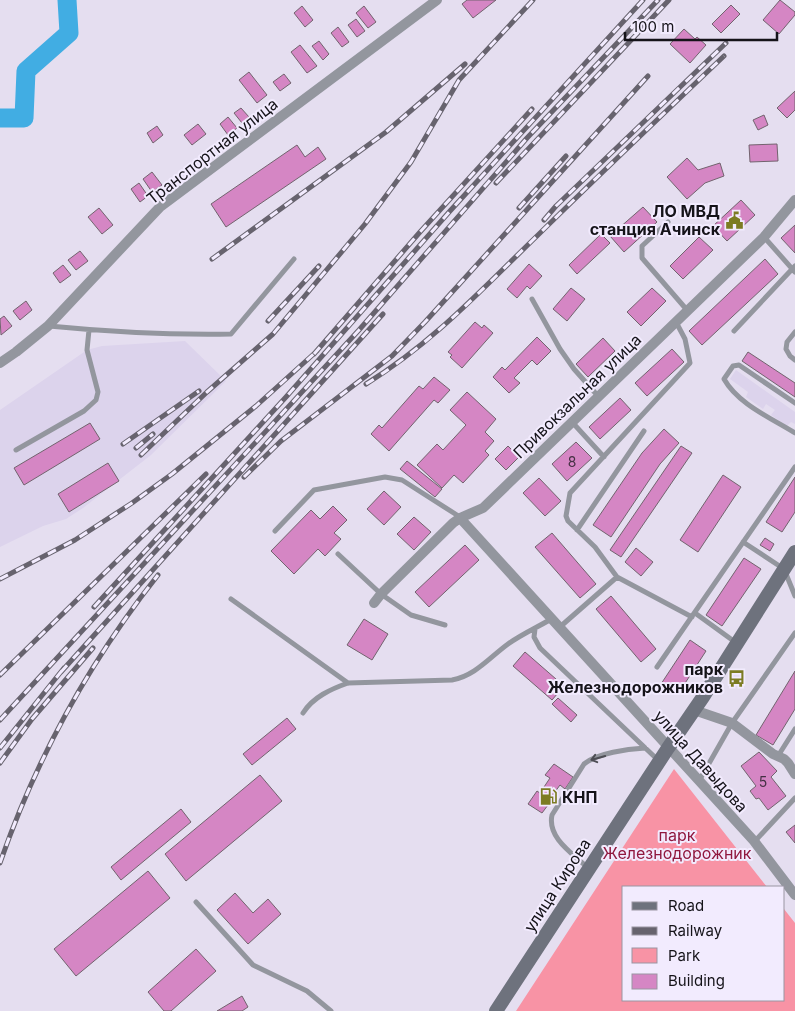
<svg xmlns="http://www.w3.org/2000/svg" width="795" height="1011" font-family="Inter,sans-serif">
<style>
.built{fill:#dcd3ec}
.green{fill:#f893a5}
.lines{fill:none;stroke-linecap:round;stroke-linejoin:round}
.river{stroke:#41ade3;stroke-width:19}
.building{fill:#d586c4;stroke:#72636e}
.service{stroke:#93969e;stroke-width:5}
.minor{stroke:#93969e;stroke-width:10}
.secondary{stroke:#6e727d;stroke-width:14}
.rail-casing{stroke:#67636e;stroke-width:5}
.rail{stroke:#f2ebfe;stroke-width:3;stroke-dasharray:9;stroke-linecap:butt}
.oneway{stroke:#4e4e55}
.labels{text-anchor:middle;dominant-baseline:central;stroke-width:4;stroke-linejoin:round;paint-order:stroke}
.number-label{font-size:14px;fill:#453044}
.street-label{font-size:16px;fill:#151319;stroke:#f2ebfe}
.poi-label{font-size:16px;font-weight:bold;fill:#151319;stroke:#f2ebfe;text-anchor:end}
.park-label{font-size:16px;fill:#90183f;stroke:#f2ebfe}
</style>
<rect width="100%" height="100%" fill="#e5def0"/>
<!-- built -->
<path class="built" d="M185,341L226,381L151,455L83,508L66,519L43,526L0,547V410L87,350L102,346Z
M736,370L795,412V424L791,422L787,426L771,415L775,410L766,404L763,409L746,397L748,392L730,379Z"/>
<!-- green -->
<path class="green" d="M674,769L767,887H624V1000H784V909L795,923V1011H516Z"/>
<g class="lines">
<!-- river -->
<path class="river" d="M0,118H24L26,71L69,33L67,0"/>
</g>
<!-- building -->
<path class="building" d="M467,0H496L473,18L462,4Z
M780,0L795,12V15L779,34L763,20Z
M731,5L740,14L721,33L712,24Z
M302,6L313,20L305,27L294,13Z
M364,6L376,22L368,28L356,13Z
M356,19L365,31L357,37L348,25Z
M338,27L349,42L342,47L331,33Z
M684,29L695,39L697,37L706,45L690,63L670,44Z
M319,41L329,54L323,60L312,46Z
M300,45L317,66L307,73L291,52Z
M249,72L267,95L257,103L239,80Z
M284,74L291,83L280,91L273,82Z
M795,91V110L787,118L777,108Z
M241,108L249,117L242,123L234,113Z
M764,115L768,125L758,130L753,120Z
M228,117L237,128L228,135L220,124Z
M198,124L206,134L192,145L184,135Z
M157,126L163,135L153,143L147,133Z
M777,144L778,161L750,162L749,145Z
M297,145L305,157L318,147L326,159L226,227L211,204Z
M687,158L698,170L720,163L724,176L705,183L687,199L667,177Z
M152,172L162,185L152,192L143,179Z
M139,183L148,196L140,202L131,189Z
M741,200L755,215L727,241L713,226Z
M643,207L657,222L624,252L610,236Z
M99,208L113,225L102,234L88,217Z
M795,225V253L781,238Z
M601,234L610,243L577,274L569,265Z
M699,237L713,250L683,279L670,266Z
M80,251L88,261L76,270L68,260Z
M765,259L778,274L702,345L689,331Z
M529,264L542,276L530,289L527,286L517,298L507,289Z
M63,265L71,275L60,283L53,273Z
M571,288L585,299L567,321L553,309Z
M652,288L666,301L641,326L627,312Z
M26,301L32,310L20,320L13,311Z
M4,316L12,326L1,335L0,319Z
M475,322L482,328L484,325L493,333L462,368L450,357L452,355L448,352Z
M537,337L551,351L537,365L532,360L514,378L520,383L509,393L493,377L502,367L505,370Z
M603,338L615,351L588,377L576,364Z
M672,349L684,362L647,396L635,383Z
M748,352L795,383V397L742,361Z
M434,377L450,390L438,403L434,400L389,451L371,434L379,425L382,428L419,386L423,389Z
M467,392L496,419L485,432L494,441L485,451L489,455L463,483L454,475L442,488L417,465L437,444L443,450L466,425L450,410Z
M620,398L631,410L600,439L589,427Z
M90,423L100,439L24,485L14,468Z
M664,429L679,443L660,464L611,537L593,525L642,453Z
M576,442L592,458L567,481L552,464Z
M508,446L519,457L506,470L495,459Z
M681,446L692,453L621,557L610,550Z
M407,461L442,489L435,497L400,469Z
M108,463L119,481L69,512L58,494Z
M723,475L741,487L698,552L680,540Z
M795,477V512L782,532L766,522Z
M539,478L561,501L545,516L523,493Z
M384,491L401,507L384,525L367,509Z
M333,506L347,520L334,533L341,539L325,556L318,549L294,574L271,551L311,510L320,519Z
M414,517L431,532L414,550L397,534Z
M552,533L596,584L580,598L535,547Z
M765,538L774,544L770,551L760,545Z
M465,545L479,560L429,607L415,592Z
M636,548L653,562L641,576L625,562Z
M744,558L761,569L722,626L706,615Z
M611,596L656,649L641,662L596,609Z
M364,619L388,634L372,660L347,645Z
M690,640L706,651L678,694L661,684Z
M525,652L564,686L552,700L513,666Z
M795,671V709L773,745L756,735Z
M558,698L577,715L571,722L552,704Z
M287,718L296,729L252,765L243,754Z
M759,752L777,771L771,777L786,796L768,810L759,798L756,799L750,791L756,786L741,766Z
M554,764L573,777L565,789L560,785L549,800L540,793L550,778L545,775Z
M260,775L282,801L186,881L165,854Z
M537,791L551,801L542,813L528,804Z
M181,809L191,822L121,880L111,867Z
M795,825V843L786,832Z
M148,871L170,898L76,976L54,949Z
M235,893L253,913L268,899L281,914L248,944L217,910Z
M196,949L216,971L171,1011H164L148,992Z
M242,996L248,1007L242,1011H217Z"/>
<g class="lines">
<!-- service -->
<path class="service" d="M668,222L642,246V258L687,310
M764,237L795,272
M532,299L560,349L574,369L598,396
M676,322L685,339L690,363L570,493L566,516L568,521L595,547L617,577L692,617
M49,326C110,332 170,335 231,334L294,259
M734,331L795,266
M795,332L787,342L786,349L790,356L795,360
M795,403L739,365L733,366L724,379C738,404 771,418 795,433
M572,422L604,457
M16,450L84,411L96,400L98,392L87,350L89,330
M577,530L644,431
M275,531L314,490L385,477L402,480L460,517
M743,542L784,569L795,596
M338,554L381,594L411,615L445,625
M231,599L348,683
M695,613L735,642
M561,626L617,577
M535,629L534,637L540,648L659,761
M657,667L795,467
M303,713C313,697 331,689 348,683L452,680C475,676 490,657 508,644C522,634 538,627 553,618
M778,756L795,729
M699,781L732,723L795,633
M755,841L795,798
M588,868C573,854 547,838 552,815L584,764C597,753 628,749 645,748
M196,902L253,965L307,991L331,1011"/>
<!-- minor -->
<path class="minor" d="M0,363L16,352L48,326L160,207L437,0
M460,518L754,841L795,895
M374,603L381,594L453,523L460,518L483,508L764,237L795,200
M694,710L732,723L773,754L784,759L788,763L795,774"/>
<!-- secondary -->
<path class="secondary" d="M496,1011L668,748L703,697L795,552"/>
<defs>
<path id="rail" d="M496,183L669,0
M519,208L566,156
M544,220L556,206L726,43
M212,259L386,132L465,64
M268,321L319,266
M314,354L420,232L532,109
M366,384C434,342 481,290 538,235C599,175 662,115 724,56
M123,444L199,391
M136,448L153,434
M141,455L207,392L273,334L365,224L411,162L459,80L533,0
M244,477L281,441L392,356L425,322L648,76
M0,579L75,540L132,503L172,474L256,406L317,351
M94,607L286,397L450,211L643,0
M61,672L383,314
M0,675L206,474
M0,720L359,330L527,138L658,0
M0,748L64,668
M0,763L32,719L93,648
M0,863C36,759 90,661 158,575"/>
</defs>
<!-- rail casing -->
<use href="#rail" class="rail-casing"/>
<!-- rail -->
<use href="#rail" class="rail"/>
</g>
<!-- one-way arrows -->
<defs><path id="oneway-shaft" d="M-6 0H5M1.5-3L5.5 0L1.5 3" fill="none" stroke-width="1.6" stroke-linecap="round" stroke-linejoin="round" transform="scale(1.25)"/></defs>
<use class="oneway" href="#oneway-shaft" transform="translate(598 758) rotate(164)"/>
<!-- icons -->
<defs>
<symbol id="civic-bare" viewBox="-9 -9 18 18"><path d="M-.6-6.5H3V-4.5H.6V-3L4-1V1h2V6H-6V1h2V-1L-.6-3ZM-1.2 2.5V6h2.4V2.5Z" fill="#7c7c23" stroke="#f2ebfe" stroke-width="2.5" paint-order="stroke"/></symbol>
<symbol id="bus-bare" viewBox="-9 -9 18 18"><path d="M-5-6H5V4H4V6H2V4H-2V6H-4V4H-5ZM-3.5-4V0h7V-4ZM-3.5 1.2v1.5H-2V1.2ZM2 1.2v1.5H3.5V1.2Z" fill="#7c7c23" stroke="#f2ebfe" stroke-width="2.5" paint-order="stroke"/></symbol>
<symbol id="fuel-bare" viewBox="-9 -9 18 18"><path d="M-5.5-6h7V0h2V4h1.3V-2.5L3-4.5l.8-.8L6-3V5H2.5V1h-1V6h-7ZM-4.2-4.7v3.2H.2V-4.7Z" fill="#7c7c23" stroke="#f2ebfe" stroke-width="2.5" paint-order="stroke"/></symbol>
</defs>
<g fill-rule="evenodd">
<use href="#civic-bare" x="722" y="208" width="25" height="25"/>
<use href="#bus-bare" x="724" y="666" width="25" height="25"/>
<use href="#fuel-bare" x="536" y="784" width="25" height="25"/>
</g>
<g class="labels">
<!-- number labels -->
<g class="number-label">
<text x="572" y="461">8</text>
<text x="763" y="781">5</text>
</g>
<!-- street labels -->
<g class="street-label">
<text transform="translate(212 151) rotate(-38)">Транспортная улица</text>
<text transform="translate(577 396) rotate(-44)">Привокзальная улица</text>
<text transform="translate(701 761) rotate(48)">улица Давыдова</text>
<text transform="translate(557 885) rotate(-57)">улица Кирова</text>
</g>
<!-- poi labels -->
<g class="poi-label">
<text x="720" y="211">ЛО МВД<tspan x="720" dy="18">станция Ачинск</tspan></text>
<text x="723" y="669">парк<tspan x="723" dy="18">Железнодорожников</tspan></text>
<text x="562" y="797" text-anchor="start">КНП</text>
</g>
<!-- park labels -->
<g class="park-label">
<text x="677" y="835">парк<tspan x="677" dy="18">Железнодорожник</tspan></text>
</g>
</g>
<!-- legend -->
<rect x="622" y="886" width="162" height="115" fill="#f2ebfe" stroke="#9a95a2"/>
<rect x="632" y="902" width="25" height="8" fill="#6e727d" stroke="#9a95a2"/>
<text x="668" y="911" font-size="15" fill="#151319">Road</text>
<rect x="632" y="927" width="25" height="8" fill="#67636e" stroke="#9a95a2"/>
<text x="668" y="936" font-size="15" fill="#151319">Railway</text>
<rect x="632" y="948" width="25" height="15" fill="#f893a5" stroke="#9a95a2"/>
<text x="668" y="961" font-size="15" fill="#151319">Park</text>
<rect x="632" y="974" width="25" height="15" fill="#d586c4" stroke="#9a95a2"/>
<text x="668" y="986" font-size="15" fill="#151319">Building</text>
<!-- scale -->
<path d="M625 32v8h152v-8" fill="none" stroke="#151319" stroke-width="2.5"/>
<text x="632" y="32" font-size="15" fill="#151319" stroke="#f2ebfe" stroke-width="4" paint-order="stroke">100 m</text>
</svg>
